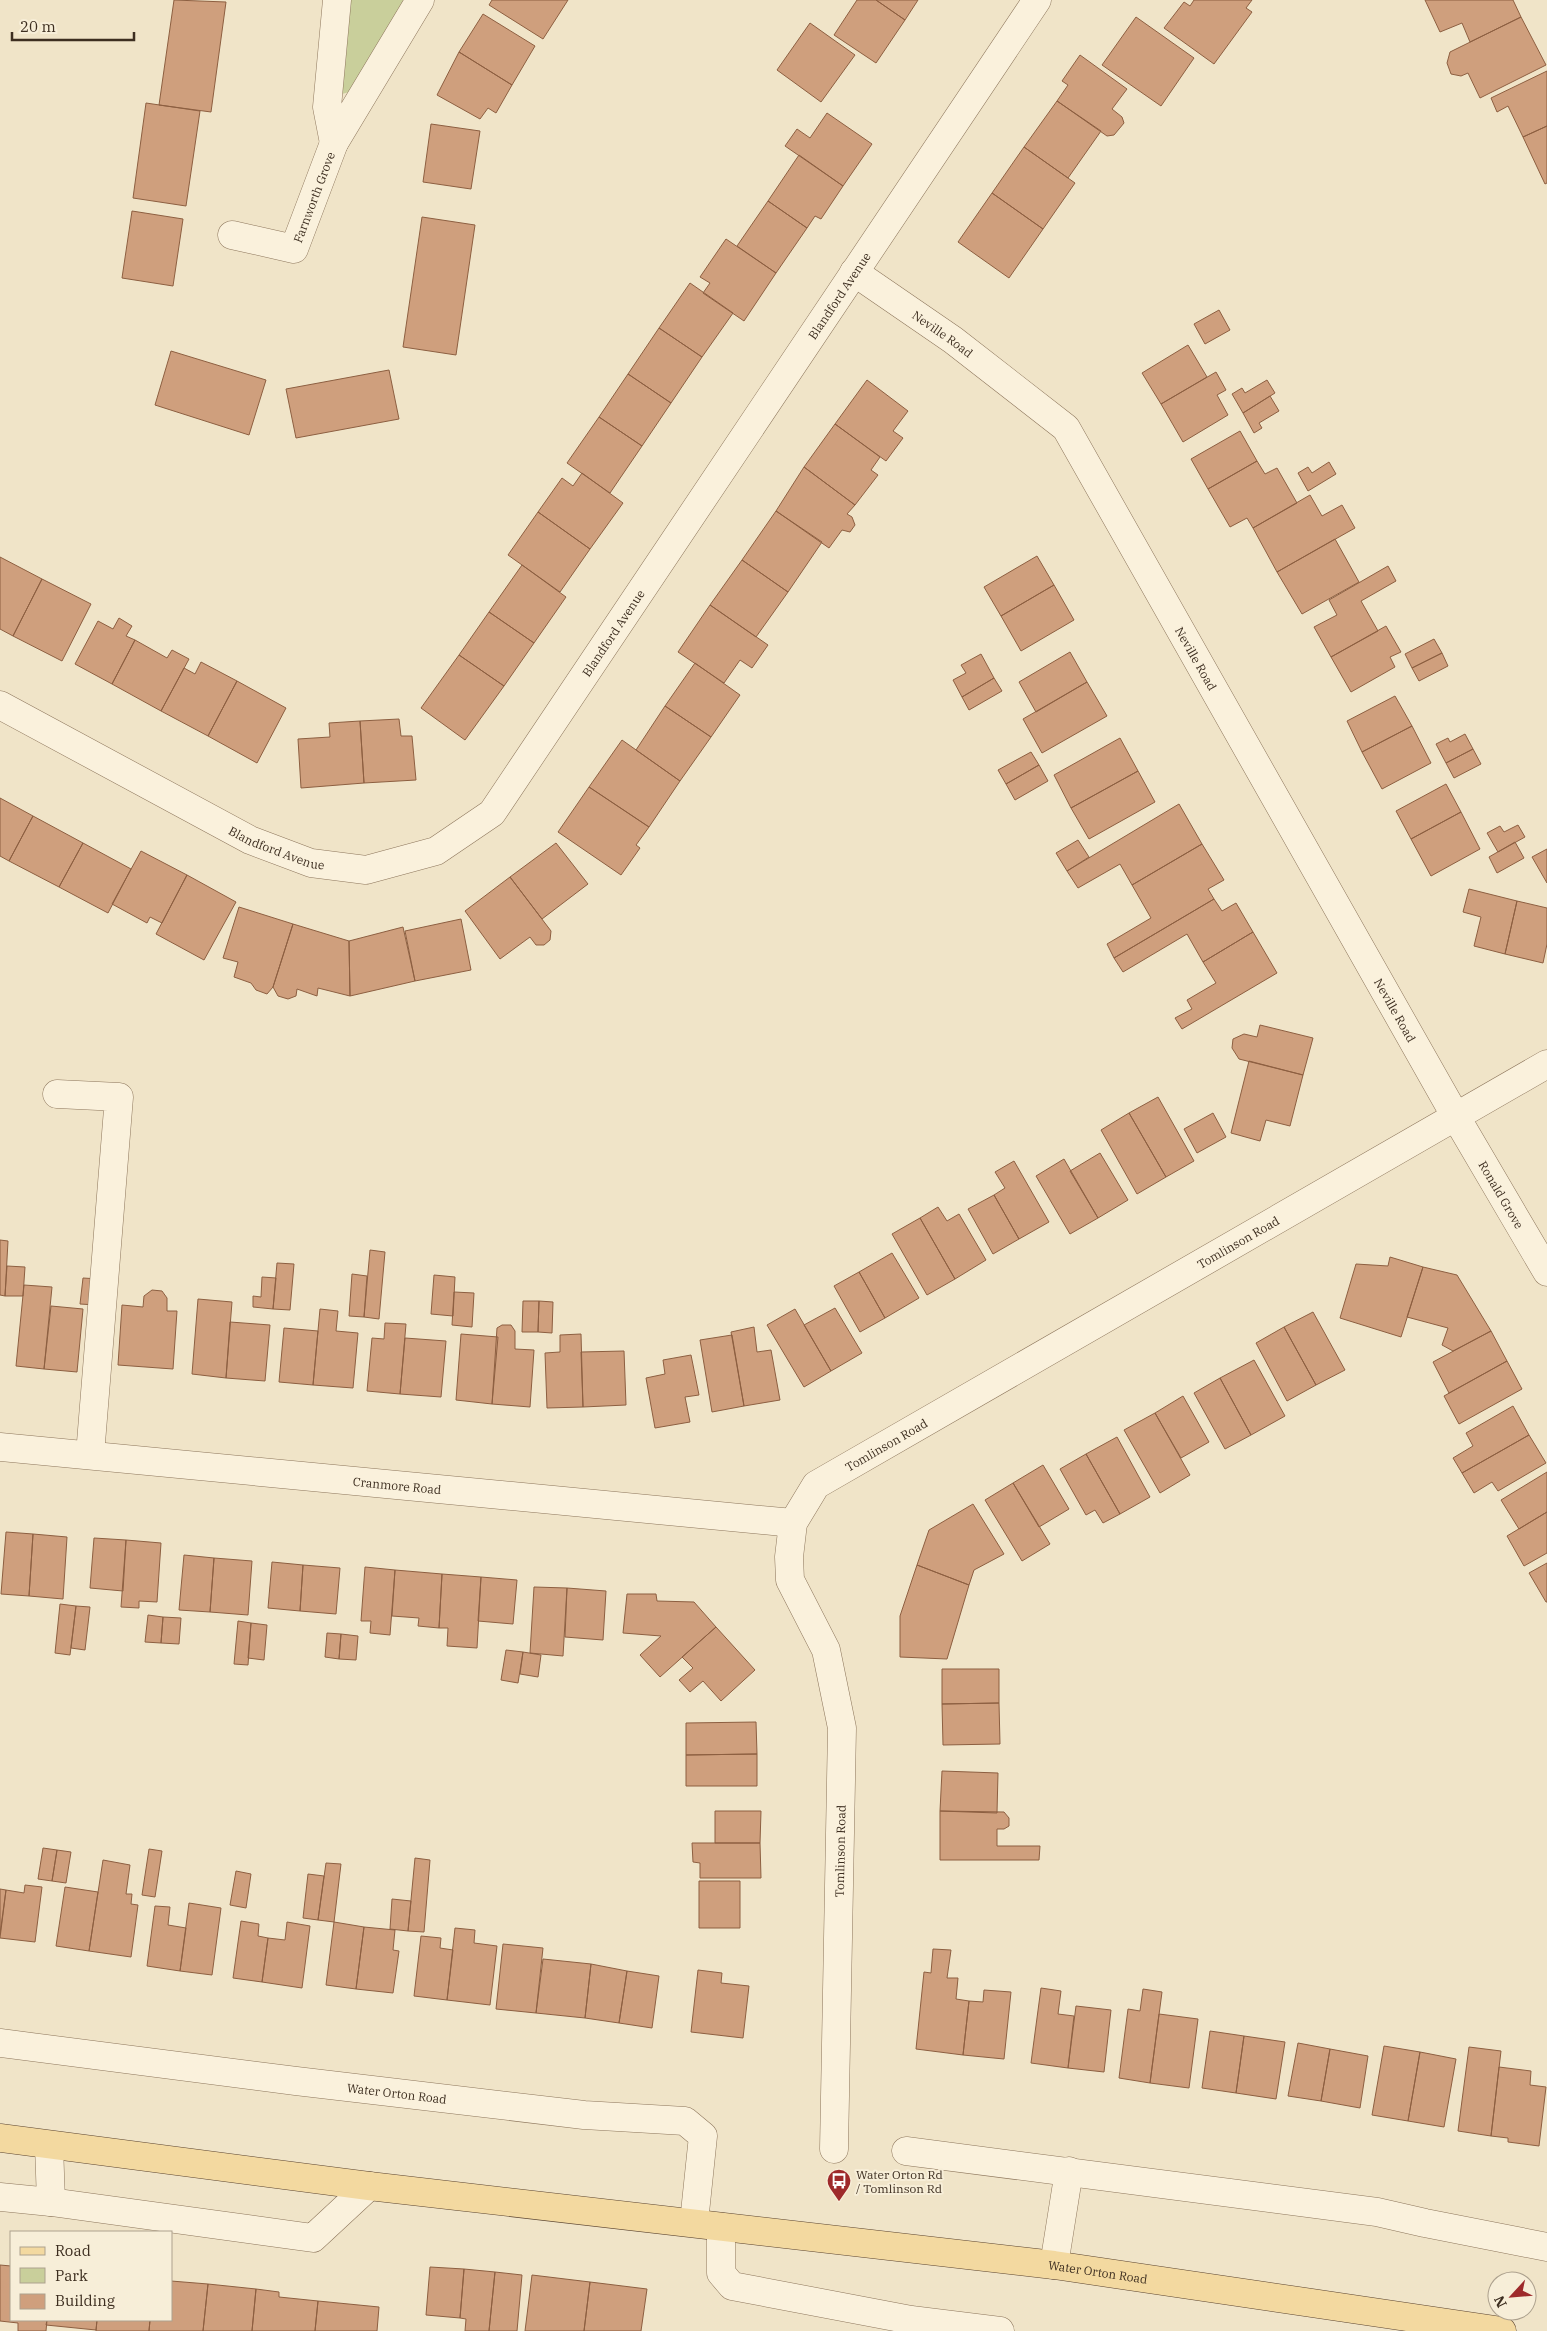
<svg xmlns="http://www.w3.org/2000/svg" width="1547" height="2331" font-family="'IBM Plex Serif',serif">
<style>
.green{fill:#c9cf9b}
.building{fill:#cf9f7d;stroke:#8d5f41}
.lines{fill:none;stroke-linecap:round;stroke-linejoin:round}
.minor-casing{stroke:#8d765c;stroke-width:29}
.major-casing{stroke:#5b4430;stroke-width:29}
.minor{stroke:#faf1dc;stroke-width:28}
.major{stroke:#f3d9a0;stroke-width:28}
.labels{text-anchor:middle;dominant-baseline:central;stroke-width:4;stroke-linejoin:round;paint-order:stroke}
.street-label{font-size:12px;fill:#3d2e20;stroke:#f7eed8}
.poi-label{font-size:12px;fill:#3d2e20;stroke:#f7eed8;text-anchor:start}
</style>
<rect width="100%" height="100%" fill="#f0e4c8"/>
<!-- green -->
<path class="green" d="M349,0H407L356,90L342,94Z"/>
<!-- building -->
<path class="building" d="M174,0L226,2L211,112L159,105Z
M492,0H568L543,39L489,5Z
M857,0H876L905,20L876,63L834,35Z
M876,0H918L905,20Z
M1194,0H1252L1246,8L1252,12L1214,64L1164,28L1184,2L1190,6Z
M1425,0H1513L1521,17L1470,42L1462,23L1440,32Z
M483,14L535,46L512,85L459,52Z
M1136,17L1194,58L1161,106L1102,65Z
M1521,17L1546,65L1480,98L1468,73L1461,76L1451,74L1447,63L1450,52Z
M810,23L855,55L821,102L777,70Z
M459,52L512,85L496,113L488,108L480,119L437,95Z
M1080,55L1127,89L1112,109L1122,117L1124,123L1114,135L1107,136L1057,101L1068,85L1062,81Z
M1547,71V126L1523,137L1508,106L1497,112L1491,98Z
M1057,101L1101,131L1068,178L1024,147Z
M146,103L200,111L186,206L133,198Z
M827,113L872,144L843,186L785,146L797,129L810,138Z
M431,124L480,131L471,189L423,182Z
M1547,126V183L1545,184L1523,137Z
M1024,147L1075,183L1043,229L992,193Z
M799,155L843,186L821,219L815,216L807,228L768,201Z
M992,193L1043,229L1009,278L958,242Z
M768,201L807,228L776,273L737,246Z
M132,211L183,219L173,286L122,278Z
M422,217L475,225L456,355L403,347Z
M726,239L776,273L744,321L703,293L710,283L700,277Z
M690,283L733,313L702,357L659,328Z
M1219,310L1230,330L1205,344L1194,324Z
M659,328L702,357L671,403L628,374Z
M1188,345L1207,377L1161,404L1142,373Z
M171,351L266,380L249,435L155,405Z
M389,370L399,419L296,438L286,389Z
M1216,372L1226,390L1217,395L1228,415L1183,442L1161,404Z
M628,374L671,403L642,446L599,417Z
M867,380L908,411L893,431L903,438L886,461L835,424Z
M1267,380L1275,393L1243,413L1232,394L1242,388L1245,393Z
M1270,396L1279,411L1259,423L1262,428L1254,433L1243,413Z
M599,417L642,446L610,493L567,463Z
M835,424L880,457L871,470L878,475L855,505L804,467Z
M1240,431L1257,461L1208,489L1191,459Z
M1257,461L1265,474L1277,468L1297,503L1253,528L1247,518L1230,527L1208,489Z
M1329,462L1336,474L1308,491L1298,473L1308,467L1312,473Z
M804,467L855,505L847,514L852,517L855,525L850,532L842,530L829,548L776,511Z
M582,473L623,503L590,549L538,512L562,478L573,486Z
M1310,495L1322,516L1342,505L1355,528L1277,572L1253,528Z
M776,511L822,542L788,592L742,560Z
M538,512L590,549L560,592L508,555Z
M1335,539L1359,582L1302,614L1277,572Z
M1037,556L1054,585L1001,616L984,587Z
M0,557L42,579L13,636L0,629Z
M742,560L788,592L756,637L710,605Z
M522,565L566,597L534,643L489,612Z
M1388,566L1396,581L1361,601L1378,631L1331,657L1314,627L1337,615L1329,600Z
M42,579L91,604L62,661L13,636Z
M1054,585L1074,620L1021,651L1001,616Z
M710,605L768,645L752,668L740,660L724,683L678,652Z
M489,612L534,643L504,686L459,655Z
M119,618L132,626L126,636L135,640L112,684L75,664L98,621L113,629Z
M1386,626L1401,652L1390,657L1395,667L1351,692L1331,657Z
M1434,639L1442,653L1412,668L1405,654Z
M135,640L167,658L172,650L189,659L161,711L112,684Z
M1070,652L1087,682L1036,712L1019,682Z
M1442,653L1448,666L1419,681L1412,668Z
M981,654L994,678L962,697L953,680L966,673L961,665Z
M459,655L504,686L465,740L421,708Z
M201,662L237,681L208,736L161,711L184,668L195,674Z
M695,663L740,695L711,737L665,706Z
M994,678L1002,691L969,710L962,697Z
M237,681L286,708L257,763L208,736Z
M1087,682L1107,716L1042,753L1023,719Z
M1395,696L1412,726L1362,752L1347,721Z
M665,706L711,737L680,781L636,750Z
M399,719L401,736H412L416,780L364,783L360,721Z
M360,721L364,783L301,788L298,739L330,737L329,723Z
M1412,726L1431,763L1382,789L1362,752Z
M1465,734L1473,749L1446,763L1436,744L1448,738L1450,742Z
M1120,738L1138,771L1071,808L1054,775Z
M622,740L680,781L649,827L589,787Z
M1473,749L1481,764L1454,778L1446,763Z
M1031,752L1039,765L1006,784L998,770Z
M1039,765L1048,781L1015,800L1006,784Z
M1138,771L1155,802L1089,839L1071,808Z
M1446,784L1461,812L1411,839L1396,811Z
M589,787L649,827L636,845L640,848L621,875L558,832Z
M0,798L33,816L9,861L0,856Z
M1179,804L1202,844L1132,885L1120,864L1078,888L1067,871Z
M1461,812L1480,849L1431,876L1411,839Z
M33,816L83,843L59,887L9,861Z
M1518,825L1525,837L1498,852L1487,833L1500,826L1504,832Z
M1078,840L1089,857L1067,871L1056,853Z
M1515,842L1524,858L1497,873L1489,857Z
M83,843L131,869L108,913L59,887Z
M556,843L588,884L542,919L510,877Z
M1202,844L1224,880L1208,889L1214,899L1114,958L1107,944L1151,918L1132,885Z
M1547,849V883L1532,857Z
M141,851L187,875L162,923L150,917L147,923L112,904Z
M187,875L236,902L204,960L156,934Z
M510,877L551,931L550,940L544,945H536L530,937L500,959L465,911Z
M1469,889L1517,901L1505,954L1474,946L1481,917L1463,912Z
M1214,899L1222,911L1236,903L1253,932L1203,962L1187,934L1123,972L1114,958Z
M1517,901L1547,908V944L1543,963L1505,954Z
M239,907L293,924L273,987L267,994L256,990L251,983L234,977L238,962L223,958Z
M461,919L471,970L415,981L405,931Z
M293,924L349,941L350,996L318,988L317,996L297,989L296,996L288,999L278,996L273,987Z
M403,927L415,981L350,996L349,941Z
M1253,932L1277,973L1182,1029L1175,1018L1192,1009L1187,1000L1216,983L1203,962Z
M1260,1025L1313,1038L1303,1075L1239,1059L1232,1048L1233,1039L1244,1034L1257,1037Z
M1249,1061L1303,1075L1290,1126L1266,1120L1260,1141L1231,1133Z
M1158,1097L1194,1161L1166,1177L1129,1113Z
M1129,1113L1166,1177L1137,1194L1101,1130Z
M1213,1113L1226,1137L1197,1153L1184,1129Z
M1100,1153L1128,1200L1098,1218L1070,1171Z
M1064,1159L1098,1218L1070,1234L1036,1176Z
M1014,1161L1049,1222L1019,1239L994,1195L1005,1188L995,1172Z
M994,1195L1019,1239L993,1254L968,1209Z
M938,1207L947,1221L959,1214L986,1260L955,1279L920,1218Z
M920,1218L955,1279L927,1295L892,1234Z
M0,1240L8,1241L5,1296L0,1295Z
M370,1250L385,1252L379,1319L364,1317Z
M892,1253L919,1298L885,1318L859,1272Z
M1390,1257L1423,1267L1401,1337L1340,1318L1356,1264L1388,1266Z
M277,1263L294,1264L290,1310L273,1309Z
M7,1266L25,1267L23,1296H5Z
M1423,1267L1457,1275L1491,1331L1453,1351L1442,1345L1448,1328L1407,1317Z
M859,1272L885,1318L860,1332L834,1286Z
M352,1274L367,1276L364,1317L349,1316Z
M434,1275L455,1277L453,1316L431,1314Z
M262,1277L276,1278L273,1309L253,1307V1296L261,1297Z
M83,1278L99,1279L96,1305L80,1304Z
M24,1285L52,1287L44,1369L16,1366Z
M152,1290L162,1291L167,1298V1311H177L173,1369L118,1365L122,1305L143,1307L144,1296Z
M454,1292L474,1293L472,1327L452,1325Z
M198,1299L232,1302L226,1378L192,1374Z
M523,1301H539L538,1332H522Z
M539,1301L553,1302L552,1333L538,1332Z
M51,1306L83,1309L77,1372L44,1369Z
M835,1308L862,1353L831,1371L804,1325Z
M320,1309L338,1311L336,1331L358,1333L353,1388L313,1385Z
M795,1309L831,1371L804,1387L767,1325Z
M1313,1312L1345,1370L1316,1385L1284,1327Z
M230,1322L270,1325L265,1381L226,1378Z
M385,1323L406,1324L400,1394L367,1391L372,1338L384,1339Z
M502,1325H511L515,1331V1349L534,1350L530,1407L492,1404L497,1328Z
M754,1327L757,1352L771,1350L780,1400L744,1406L731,1332Z
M1284,1327L1316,1385L1287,1401L1256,1343Z
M284,1328L318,1331L313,1385L279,1382Z
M1491,1331L1507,1361L1449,1393L1433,1362Z
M461,1334L498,1337L492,1404L456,1400Z
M581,1334L583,1407L547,1408L545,1353L560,1352V1335Z
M732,1335L744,1406L712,1412L700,1340Z
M405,1338L446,1341L441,1397L400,1394Z
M624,1351L626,1405L583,1407L581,1352Z
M691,1355L699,1395L685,1397L690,1422L655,1428L646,1378L665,1374L663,1360Z
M1254,1360L1285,1416L1251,1435L1220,1378Z
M1507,1361L1522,1389L1459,1424L1444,1396Z
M1220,1378L1251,1435L1225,1449L1194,1393Z
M1183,1396L1209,1442L1181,1458L1155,1413Z
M1513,1406L1529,1435L1462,1473L1453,1458L1473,1446L1466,1433Z
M1155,1413L1190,1475L1160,1493L1124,1430Z
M1529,1435L1546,1463L1498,1491L1492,1482L1474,1493L1462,1473Z
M1117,1437L1150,1497L1120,1514L1086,1454Z
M1086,1454L1120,1514L1103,1523L1095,1510L1086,1515L1060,1469Z
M1043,1465L1069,1509L1039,1527L1013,1483Z
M1547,1472V1512L1519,1529L1501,1500Z
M1013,1483L1050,1544L1022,1561L985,1500Z
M973,1504L1004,1554L974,1570L969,1585L917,1565L929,1530Z
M1547,1512V1553L1524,1566L1507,1536Z
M6,1532L33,1534L29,1596L1,1594Z
M33,1534L67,1537L63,1599L29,1596Z
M94,1538L126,1540L123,1591L90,1588Z
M126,1540L161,1543L157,1602L139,1601V1608L121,1607Z
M184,1555L214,1558L210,1612L179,1610Z
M214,1558L252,1561L248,1615L210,1612Z
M272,1562L303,1565L300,1611L268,1608Z
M1547,1563V1602H1546L1529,1573Z
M303,1565L340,1568L336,1614L300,1611Z
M917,1565L969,1585L947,1659L900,1657V1616Z
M365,1567L395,1570L390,1635L370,1633L371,1621H361Z
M395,1570L442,1574L439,1628L418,1626L419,1618L392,1616Z
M442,1574L481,1577L477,1648L447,1646L448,1628H439Z
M481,1577L517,1580L513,1624L478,1621Z
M534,1587L567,1588L563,1656L530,1653Z
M567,1588L606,1591L603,1640L565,1637Z
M627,1594H656L657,1601L694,1602L716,1627L660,1677L640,1655L661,1636L623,1633Z
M60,1604L76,1606L70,1655L55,1653Z
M76,1606L90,1607L85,1650L71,1648Z
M148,1615L163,1617L161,1643L145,1642Z
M163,1617L181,1618L179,1644L161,1643Z
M238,1621L251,1623L248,1665L234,1664Z
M251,1623L267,1625L264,1660L248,1658Z
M716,1627L755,1670L721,1701L703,1681L690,1692L679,1680L693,1668L682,1657Z
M327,1633L341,1634L339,1659L325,1657Z
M341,1634L358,1636L356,1660L339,1659Z
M506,1650L523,1652L518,1683L501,1680Z
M523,1652L541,1655L538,1677L520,1674Z
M942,1669H999V1703L942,1704Z
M999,1703L1000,1744L943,1745L942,1704Z
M756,1722L757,1754L686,1755V1723Z
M757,1754V1786H686V1755Z
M942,1771L998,1773L997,1813L940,1811Z
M715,1811H761L760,1843H715Z
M940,1811L1004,1812L1009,1818V1826L1004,1829H997V1846H1040L1039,1860H940Z
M692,1843H760L761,1878H700V1863L693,1862Z
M43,1848L57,1850L52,1881L38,1879Z
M149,1849L162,1851L155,1897L142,1895Z
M57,1850L71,1852L66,1883L52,1881Z
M415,1858L430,1860L424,1932L408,1931Z
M103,1860L130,1865L126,1894H132L131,1904L138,1905L131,1957L89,1951Z
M326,1863L341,1864L334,1922L318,1920Z
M236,1871L251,1874L246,1908L230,1905Z
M308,1874L324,1876L318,1920L303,1918Z
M699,1881H740V1928H699Z
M25,1885L42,1887L35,1942L0,1938L6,1890L24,1893Z
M65,1887L98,1892L89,1951L56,1946Z
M0,1889L6,1890L0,1934Z
M392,1899L411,1901L408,1931L390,1929Z
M189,1903L221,1908L212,1975L180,1971Z
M155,1906L170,1907L168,1925L186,1928L180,1971L147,1966Z
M241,1921L259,1924L258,1936L268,1938L262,1982L233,1978Z
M287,1922L310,1926L302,1988L262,1982L268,1938L285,1940Z
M334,1922L364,1927L356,1989L326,1985Z
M364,1927L395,1930L393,1950L399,1951L393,1993L356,1989Z
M455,1928L475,1930L474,1943L497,1946L490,2005L447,2000Z
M421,1936L441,1938L440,1948L453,1950L447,2000L414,1996Z
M503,1944L543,1948L536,2013L496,2009Z
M933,1949L951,1950L947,1978H958L956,1999L969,2001L963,2055L916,2049L924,1972L931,1973Z
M543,1959L591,1964L585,2018L536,2013Z
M591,1964L627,1971L619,2023L585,2018Z
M698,1970L722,1973L721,1983L749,1986L743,2038L691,2032Z
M627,1971L659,1976L652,2028L619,2023Z
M1041,1988L1061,1991L1058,2014L1074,2016L1068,2068L1031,2063Z
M1143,1989L1162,1992L1150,2083L1119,2078L1128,2009L1140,2011Z
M984,1990L1011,1992L1004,2059L963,2055L969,2001L983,2002Z
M1076,2006L1111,2010L1104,2072L1068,2068Z
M1159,2014L1198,2019L1189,2088L1150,2083Z
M1210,2031L1244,2036L1236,2093L1202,2088Z
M1244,2036L1285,2042L1276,2099L1236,2093Z
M1298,2043L1330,2049L1321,2101L1288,2096Z
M1384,2046L1420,2052L1408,2121L1372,2115Z
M1469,2047L1501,2051L1491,2136L1458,2131Z
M1330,2049L1368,2056L1360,2108L1321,2101Z
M1420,2052L1456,2059L1444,2127L1408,2121Z
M1499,2067L1531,2071L1530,2085L1546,2087L1539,2146L1508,2142V2138L1491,2136Z
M0,2265L11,2266V2320H47L46,2331H18V2323L0,2321Z
M430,2267L464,2269L460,2318L426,2315Z
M464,2269L495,2272L489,2331H465L466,2319L460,2318Z
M495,2272L522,2275L517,2331H489Z
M532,2275L590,2282L584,2331H525Z
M171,2281L208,2284L203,2331H149L150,2320H171Z
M590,2282L647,2289L641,2331H584Z
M208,2284L256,2289L252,2331H203Z
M256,2289L279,2292V2297L318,2301L315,2331H252Z
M318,2301L379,2307L377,2331H315Z
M47,2320H97L96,2330L46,2325Z
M97,2320H150L149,2331H96Z"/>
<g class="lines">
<defs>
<g id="minor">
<path d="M337,0L327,107L334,143L420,0"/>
<path id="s1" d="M232,235L294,249L334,143"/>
<path id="s2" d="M854,272L953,340L1066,428L1456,1117L1547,1272"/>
<path id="s3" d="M0,705L250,840L311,863L366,870L436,851L492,813L1037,0"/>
<path d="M57,1094L119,1097L90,1455"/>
<path id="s4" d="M0,1447L793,1523"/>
<path id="s5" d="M0,2043L296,2081L584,2115L685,2121L703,2136L694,2222"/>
<path d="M49,2145L51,2202"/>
<path id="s6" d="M834,2149L842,1728L826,1650L790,1580L789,1557L793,1523L816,1485L1547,1064"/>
<path d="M906,2151L1377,2212L1425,2223L1547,2247"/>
<path d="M0,2197L51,2202L313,2238L369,2186"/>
<path d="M721,2227V2273L732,2286L911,2320L1000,2331"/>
<path d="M1054,2265L1069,2171"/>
</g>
<g id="major">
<path id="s7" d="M0,2138L369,2186L1054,2265L1502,2331"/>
</g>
</defs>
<!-- minor casing -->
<use href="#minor" class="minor-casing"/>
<!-- major casing -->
<use href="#major" class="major-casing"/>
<!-- minor -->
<use href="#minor" class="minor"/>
<!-- major -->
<use href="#major" class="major"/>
</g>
<!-- icons -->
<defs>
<symbol id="bus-pin" viewBox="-11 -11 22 30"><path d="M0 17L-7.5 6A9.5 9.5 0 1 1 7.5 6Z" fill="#9e2a2b" stroke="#f7eed8"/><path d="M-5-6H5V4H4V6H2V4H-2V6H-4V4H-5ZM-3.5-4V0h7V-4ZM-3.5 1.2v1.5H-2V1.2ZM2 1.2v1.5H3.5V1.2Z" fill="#fff"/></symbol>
</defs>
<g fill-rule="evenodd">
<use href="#bus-pin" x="825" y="2167" width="28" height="38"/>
</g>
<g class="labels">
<!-- street labels -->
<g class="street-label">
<text stroke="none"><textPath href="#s1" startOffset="119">Farnworth Grove</textPath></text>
<text stroke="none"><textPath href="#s3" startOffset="1168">Blandford Avenue</textPath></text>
<text stroke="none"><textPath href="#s2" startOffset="108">Neville Road</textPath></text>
<text stroke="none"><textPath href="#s3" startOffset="762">Blandford Avenue</textPath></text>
<text stroke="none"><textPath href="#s2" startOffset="528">Neville Road</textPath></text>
<text stroke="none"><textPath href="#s3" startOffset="312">Blandford Avenue</textPath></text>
<text stroke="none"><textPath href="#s2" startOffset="932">Neville Road</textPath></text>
<text stroke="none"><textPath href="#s2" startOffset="1145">Ronald Grove</textPath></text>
<text stroke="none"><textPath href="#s6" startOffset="1168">Tomlinson Road</textPath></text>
<text stroke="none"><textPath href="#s6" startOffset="762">Tomlinson Road</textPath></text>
<text stroke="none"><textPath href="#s4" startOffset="399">Cranmore Road</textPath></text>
<text stroke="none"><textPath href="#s6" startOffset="298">Tomlinson Road</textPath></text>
<text stroke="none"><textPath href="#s5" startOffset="400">Water Orton Road</textPath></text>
<text stroke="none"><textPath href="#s7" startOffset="1106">Water Orton Road</textPath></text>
</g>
<!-- poi labels -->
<g class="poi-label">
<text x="856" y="2174">Water Orton Rd<tspan x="856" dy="14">/ Tomlinson Rd</tspan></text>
</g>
</g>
<!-- legend -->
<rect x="10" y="2231" width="162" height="90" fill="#f7eed8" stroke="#ada18e"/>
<rect x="20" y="2247" width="25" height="8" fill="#f3d9a0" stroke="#ada18e"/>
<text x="55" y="2256" font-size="15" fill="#3d2e20">Road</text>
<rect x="20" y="2268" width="25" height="15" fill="#c9cf9b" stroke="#ada18e"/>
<text x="55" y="2281" font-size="15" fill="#3d2e20">Park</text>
<rect x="20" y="2294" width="25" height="15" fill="#cf9f7d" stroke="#ada18e"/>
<text x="55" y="2306" font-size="15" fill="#3d2e20">Building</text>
<!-- north arrow -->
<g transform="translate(1512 2296) rotate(244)"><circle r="24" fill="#f7eed8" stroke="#ada18e"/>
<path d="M0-4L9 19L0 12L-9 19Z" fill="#9e2a2b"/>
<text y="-8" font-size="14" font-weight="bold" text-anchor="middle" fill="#3d2e20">N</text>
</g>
<!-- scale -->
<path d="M12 32v8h122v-8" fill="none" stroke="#3d2e20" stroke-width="2.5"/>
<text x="20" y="32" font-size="15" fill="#3d2e20" stroke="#f7eed8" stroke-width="4" paint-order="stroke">20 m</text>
</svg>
